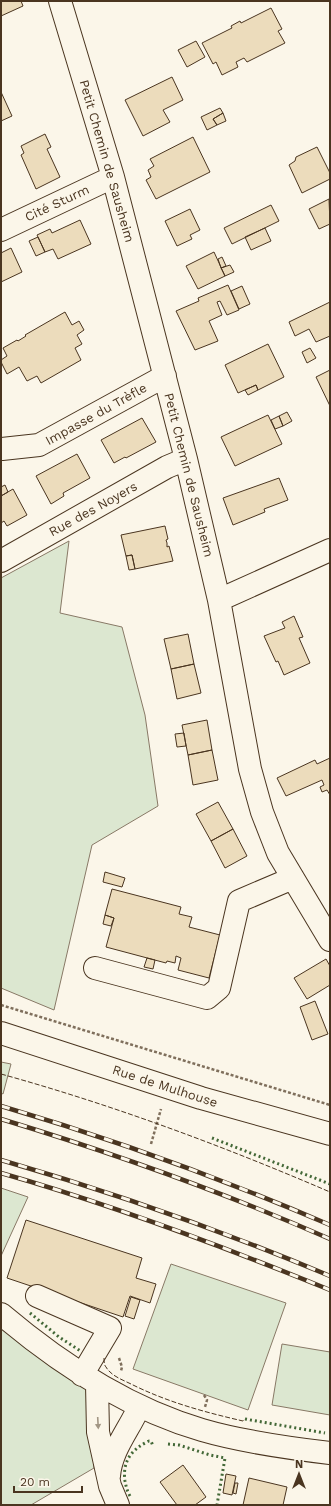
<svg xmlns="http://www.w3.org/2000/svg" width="331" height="1506" font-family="'Work Sans',sans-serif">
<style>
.green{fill:#dce7d0;stroke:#887966}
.building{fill:#ecdcbc;stroke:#4a3520}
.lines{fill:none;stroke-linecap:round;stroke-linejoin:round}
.minor-casing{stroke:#4a3520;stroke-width:24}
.major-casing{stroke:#4a3520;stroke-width:24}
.path{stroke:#7f6f5c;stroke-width:2.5;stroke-dasharray:3 2;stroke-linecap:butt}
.minor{stroke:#fbf6e9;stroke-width:22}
.major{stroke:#fbf6e9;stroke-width:22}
.rail-casing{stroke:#4a3520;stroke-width:4.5}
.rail{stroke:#fbf6e9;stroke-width:3;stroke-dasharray:9;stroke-linecap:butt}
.hedge{stroke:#436837;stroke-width:3;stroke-dasharray:2 3;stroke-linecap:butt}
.fence{stroke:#4a3520;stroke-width:1;stroke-dasharray:5 2;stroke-linecap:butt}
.oneway{fill:#a29684}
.labels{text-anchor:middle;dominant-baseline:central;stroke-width:3;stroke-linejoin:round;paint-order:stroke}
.street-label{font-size:13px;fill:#4a3520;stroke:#fbf6e9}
</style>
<rect width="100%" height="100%" fill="#fbf6e9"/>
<!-- green -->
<path class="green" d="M69,541L60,613L122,627L145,715L158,806L92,845L54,1010L1,988V578Z
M1,1062L11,1064L3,1094L1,1093Z
M1,1188L28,1197L1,1256Z
M171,1264L286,1303L248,1410L133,1369Z
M1,1328L91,1391L94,1468L31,1505H1Z
M282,1344L330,1352V1415L272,1405Z"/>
<!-- building -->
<path class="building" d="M1,1H21L23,6L1,16Z
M271,8L282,29L278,31L285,43L247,62L244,58L236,62L238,67L222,75L216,62L213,64L202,43L232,28L231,26L240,21L241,23Z
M196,41L205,57L187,67L178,50Z
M172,77L183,100L163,110L170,122L143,136L125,100Z
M1,92L12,116L1,121Z
M220,108L223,113L213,119L217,125L207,130L201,117Z
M223,113L226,121L217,125L213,119Z
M45,134L51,147L47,149L60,177L36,189L21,155L24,153L21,146Z
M193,137L210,172L156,199L146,180L151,177L148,170L154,166L150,159Z
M317,147L330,173V179L302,193L289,165L295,161L296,157Z
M329,199L330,224L319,229L309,209Z
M271,205L279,221L232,244L224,228Z
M190,209L200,230L190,235L192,239L177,246L165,221Z
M80,220L91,244L58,259L53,249L45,252L37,235L50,229L52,233Z
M265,228L271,241L251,250L245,237Z
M38,237L45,252L36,256L29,241Z
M11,248L22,272L1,282V253Z
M214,252L225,276L198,289L186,266Z
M222,257L226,266L221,268L218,259Z
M230,265L234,272L225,276L221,268Z
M228,285L239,310L227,315L220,301L217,302L222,315L209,321L218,341L195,350L176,311L199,301L198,298Z
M242,286L250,304L239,309L231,291Z
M330,302V336L316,342L309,329L295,336L289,322Z
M65,312L72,325L79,321L84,330L77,335L82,344L75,348L81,360L41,383L37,376L27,381L19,367L7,374L1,362V360L7,356L3,348L17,340L18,341L26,336L25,335Z
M268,344L284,377L258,390L256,385L238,393L225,365Z
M310,348L316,358L307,363L302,352Z
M330,370V406L316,377Z
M256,385L258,390L248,395L245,390Z
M287,412L292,421L283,426L279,416Z
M268,415L282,444L235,466L221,437Z
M279,416L283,426L275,429L271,420Z
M142,418L156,442L126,458L125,457L114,463L101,440Z
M77,454L90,478L63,493L64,496L51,504L36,476Z
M279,478L288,500L264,509L265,512L233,525L223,498Z
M5,485L8,492L1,496V487Z
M13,489L27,515L7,526L4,521L1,523V496Z
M165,526L168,539L166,540L167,543V547L169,546L173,561L135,569L132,555L126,556L121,535Z
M132,555L135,569L129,570L126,556Z
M294,616L303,637L299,638L310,663L284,675L278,661L276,662L264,636L285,628L282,622Z
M188,634L194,664L171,669L164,639Z
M194,664L201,693L177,699L171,669Z
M207,720L212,750L188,755L182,725Z
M184,733L186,746L177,747L175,734Z
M212,750L218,780L193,785L188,755Z
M330,758V795L327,790L322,792L320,787L324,785L322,780L286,796L277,778L315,760L317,764Z
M218,802L233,829L211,841L196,814Z
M233,829L247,856L225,868L211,841Z
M105,872L125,878L122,887L103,882Z
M112,889L181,907L179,914L192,917L189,927L220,935L209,978L178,970L181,958L176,956L175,963L167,961L166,963L106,947L114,918L105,915Z
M105,915L114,918L111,926L103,924Z
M147,958L155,960L153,969L144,967Z
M326,959L330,966V985L307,999L294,978Z
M315,1001L328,1034L312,1040L300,1007Z
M26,1220L142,1258L136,1278L156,1284L150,1303L130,1296L123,1317L7,1278Z
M131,1297L140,1300L134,1319L125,1316Z
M183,1465L206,1497L195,1505H177L160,1482Z
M226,1474L236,1476L232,1495L223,1493Z
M249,1478L287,1487L283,1505H243Z
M235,1483H238L236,1494L233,1493Z"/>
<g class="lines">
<defs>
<path id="minor" d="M60,1L113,177L186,459L219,600L250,769L262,812L278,853L330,940
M1,230L113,177
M2,449L39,445L165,376
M1,561L167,467L186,459
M219,600L330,550
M95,968L207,998L219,988L239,901L293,878
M37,1296L110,1328L82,1375
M1,1314C60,1364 126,1408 202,1430C243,1442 287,1448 330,1453
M97,1384L98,1432L110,1486L118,1505
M109,1476C111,1450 129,1430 139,1407"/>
<path id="major" d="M1,1033L201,1098L330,1134"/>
</defs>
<!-- minor casing -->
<use href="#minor" class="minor-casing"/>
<!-- major casing -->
<use href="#major" class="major-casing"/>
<!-- path -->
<path class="path" d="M1,1005L330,1105
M151,1144L161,1109
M119,1358L122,1367L121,1371
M204,1395L207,1400L205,1407"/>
<!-- minor -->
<use href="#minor" class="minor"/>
<!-- major -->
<use href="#major" class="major"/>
<defs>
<path id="rail" d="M1,1106C113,1139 223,1179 330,1225
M1,1119C113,1153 223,1192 330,1239
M1,1160C112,1192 223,1231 330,1276
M1,1173C113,1205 222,1246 330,1290"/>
</defs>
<!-- rail casing -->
<use href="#rail" class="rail-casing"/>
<!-- rail -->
<use href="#rail" class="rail"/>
<!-- hedge -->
<path class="hedge" d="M212,1138L330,1184
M30,1313L59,1337L82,1352
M245,1419L325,1433
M168,1444L179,1445L210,1455L225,1458L217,1505
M130,1496C127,1491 126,1486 125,1481C122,1461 132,1449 149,1441H151L153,1446"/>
<!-- fence -->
<path class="fence" d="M1,1074C113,1105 223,1146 330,1192
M1,1329L2,1330
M104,1358C104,1361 104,1365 106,1367C111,1376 123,1380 131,1384C167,1402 204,1412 243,1421L245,1419"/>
</g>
<!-- one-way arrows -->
<defs><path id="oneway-solid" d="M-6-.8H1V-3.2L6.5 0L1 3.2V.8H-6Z"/></defs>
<use class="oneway" href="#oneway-solid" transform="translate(98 1423) rotate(87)"/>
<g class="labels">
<!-- street labels -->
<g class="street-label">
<text transform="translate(107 161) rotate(74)">Petit Chemin de Sausheim</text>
<text transform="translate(57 203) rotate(-25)">Cité Sturm</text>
<text transform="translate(96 414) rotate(-29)">Impasse du Trèfle</text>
<text transform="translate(189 475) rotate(76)">Petit Chemin de Sausheim</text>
<text transform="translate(93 509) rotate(-29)">Rue des Noyers</text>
<text transform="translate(165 1086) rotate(18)">Rue de Mulhouse</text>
</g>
</g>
<!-- border -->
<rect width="331" height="1506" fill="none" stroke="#4a3520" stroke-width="4"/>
<!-- north arrow -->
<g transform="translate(299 1474)" stroke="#fbf6e9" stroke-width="3" paint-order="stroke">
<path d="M0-3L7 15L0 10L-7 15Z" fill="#4a3520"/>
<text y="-6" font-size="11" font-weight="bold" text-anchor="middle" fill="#4a3520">N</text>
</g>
<!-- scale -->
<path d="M14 1486v6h68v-6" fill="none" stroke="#4a3520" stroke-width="2"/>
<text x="20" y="1486" font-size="12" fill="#4a3520" stroke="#fbf6e9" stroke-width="3" paint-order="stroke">20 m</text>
</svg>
